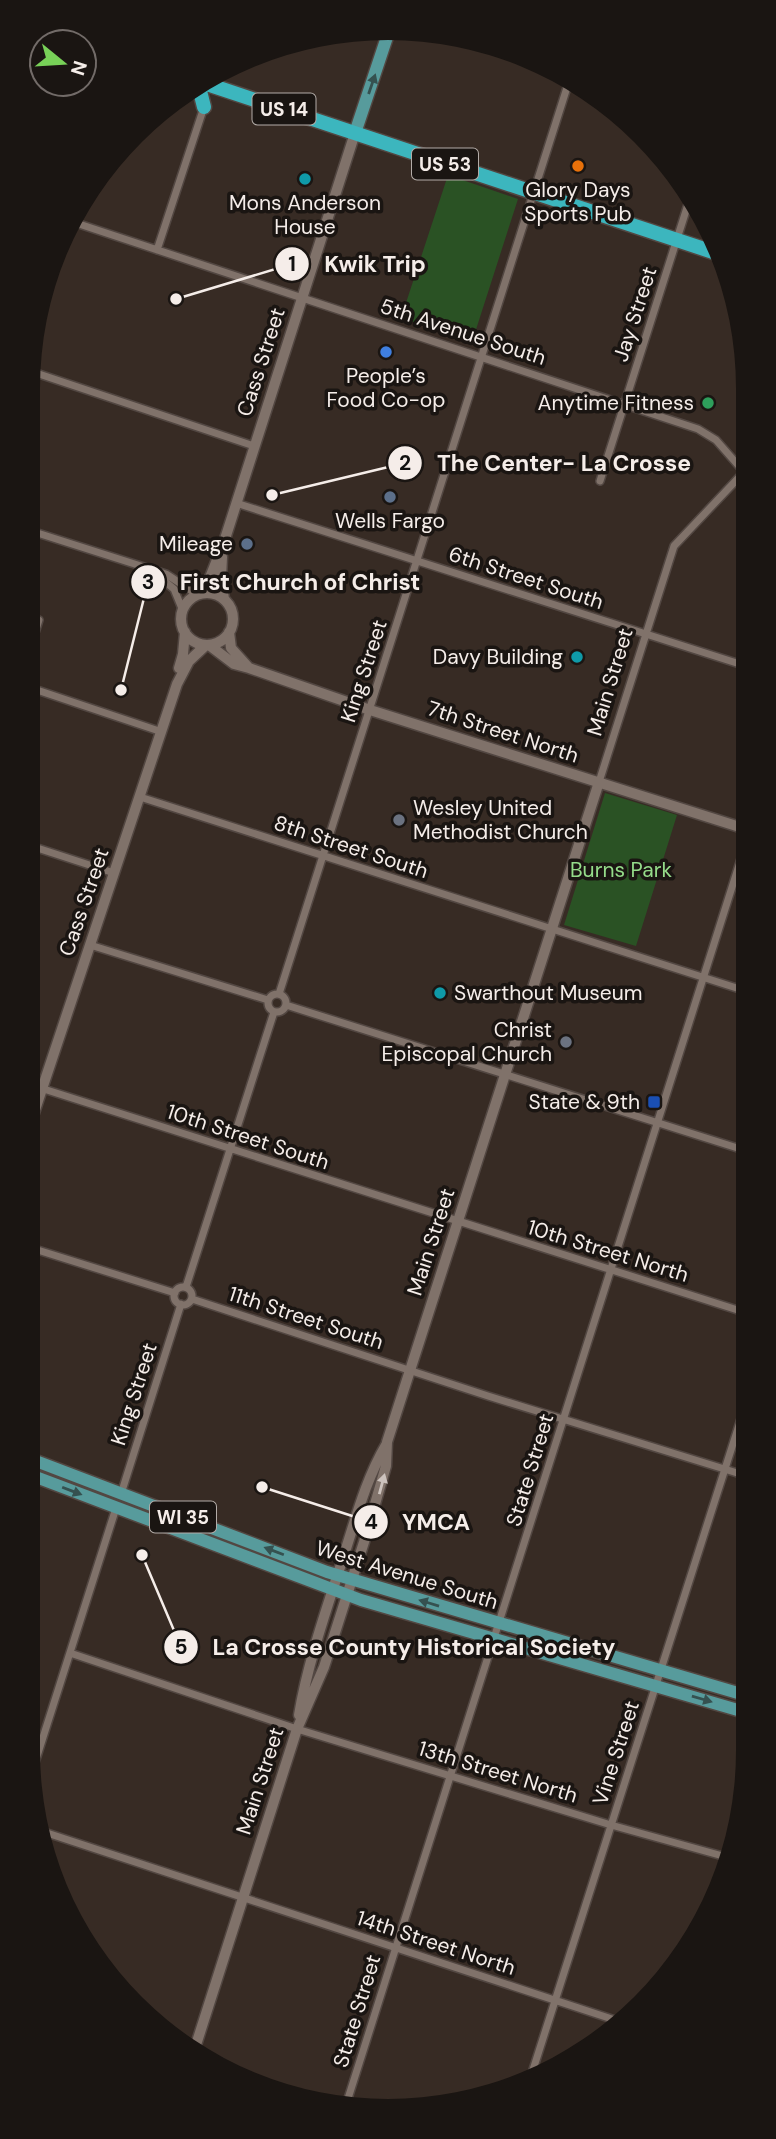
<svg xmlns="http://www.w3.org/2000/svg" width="776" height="2139" font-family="'DM Sans',sans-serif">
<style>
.green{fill:#2a5224}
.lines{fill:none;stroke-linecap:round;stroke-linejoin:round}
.street-casing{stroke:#524742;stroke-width:10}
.secondary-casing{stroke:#524742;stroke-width:13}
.primary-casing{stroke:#524742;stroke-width:15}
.highway-casing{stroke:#524742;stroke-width:17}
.street{stroke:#80726a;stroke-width:7}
.secondary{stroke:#80726a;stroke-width:10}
.primary{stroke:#579b9c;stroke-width:12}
.highway{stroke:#3cb6be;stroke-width:14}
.oneway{fill:#355150}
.oneway2{fill:#ccc2bd}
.food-dot{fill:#e8710a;stroke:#1a1512;stroke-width:2.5}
.culture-dot{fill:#0f9aa8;stroke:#1a1512;stroke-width:2.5}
.shop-dot{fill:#3f7fe0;stroke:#1a1512;stroke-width:2.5}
.leisure-dot{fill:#2e9e5b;stroke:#1a1512;stroke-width:2.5}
.service-dot{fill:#5c6f8a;stroke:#1a1512;stroke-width:2.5}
.worship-dot{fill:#6b7280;stroke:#1a1512;stroke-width:2.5}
.transit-dot{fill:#1a4fb4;stroke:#1a1512;stroke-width:2.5}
.labels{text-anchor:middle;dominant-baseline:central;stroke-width:7;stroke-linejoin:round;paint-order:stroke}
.shield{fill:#1a1512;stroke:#b3aca8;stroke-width:2}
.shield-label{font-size:19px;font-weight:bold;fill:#f5ede9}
.poi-label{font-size:21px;fill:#f5ede9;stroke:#1a1512;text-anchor:end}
.street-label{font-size:21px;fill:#f5ede9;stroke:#1a1512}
.park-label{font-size:21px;fill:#95dc8a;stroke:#1a1512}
.leader{fill:none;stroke:#f5ede9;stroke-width:2.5}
.callout-dot{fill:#f5ede9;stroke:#1a1512;stroke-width:2.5}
.mark-label{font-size:21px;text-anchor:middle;font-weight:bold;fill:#111}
.callout-label{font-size:23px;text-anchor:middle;font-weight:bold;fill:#f5ede9;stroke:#1a1512;stroke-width:7;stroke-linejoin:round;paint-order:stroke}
</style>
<rect width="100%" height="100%" fill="#372b24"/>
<!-- green -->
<path class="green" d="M448,175L518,199L472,342L401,318Z
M605,793L677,815L636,946L564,925Z"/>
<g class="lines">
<defs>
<path id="street" d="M76,223L698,429L716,440L745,473
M157,250L204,107
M30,371L254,446
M600,481L690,198
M236,503L746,666
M28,530L166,574L198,595
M153,572L174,589L183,611
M28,655L39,620
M28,687L162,732
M599,782L674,546L745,471
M140,797L746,991
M28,845L114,873
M90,945L268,1000
M268 1003a9 9 0 1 1 18 0a9 9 0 1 1-18 0Z
M279,994L570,78
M286,1005L747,1151
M28,1084L747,1313
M28,1247L175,1293
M186,1287L274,1012
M174 1296a9 9 0 1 1 18 0a9 9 0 1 1-18 0Z
M192,1299L488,1396L747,1476
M121,1494L181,1304
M70,1653L297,1729L611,1825L730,1858
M32,1772L116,1508
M44,1832L618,2021
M531,2076L747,1400
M345,2108L746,843"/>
<path id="secondary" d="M222,557L221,578L224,599
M181 619a26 26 0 1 1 52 0a26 26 0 1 1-52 0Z
M200,594L209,580L224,542L355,133
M229,632L231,648L249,668
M209,645L234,664L249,668L370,710L746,829
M179,668L183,654L185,632
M28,1131L177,684L189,661L206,645
M299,1715C308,1661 327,1608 344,1555C356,1518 366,1479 386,1445
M195,2048L297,1729L324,1667L364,1542L386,1466L387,1442L599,782"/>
<path id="primary" d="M355,133L388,34
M28,1458L327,1572L748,1696
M28,1474L361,1600L748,1713"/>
<path id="highway" d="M201,82L719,254
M197,86L200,91L204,107"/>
</defs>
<!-- street casing -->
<use href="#street" class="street-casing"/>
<!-- secondary casing -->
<use href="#secondary" class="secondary-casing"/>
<!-- primary casing -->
<use href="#primary" class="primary-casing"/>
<!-- highway casing -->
<use href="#highway" class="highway-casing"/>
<!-- street -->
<use href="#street" class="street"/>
<!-- secondary -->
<use href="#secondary" class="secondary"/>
<!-- primary -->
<use href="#primary" class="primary"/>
<!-- highway -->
<use href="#highway" class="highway"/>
</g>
<!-- one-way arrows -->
<defs><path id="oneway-solid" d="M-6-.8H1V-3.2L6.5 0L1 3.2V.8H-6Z" transform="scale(1.75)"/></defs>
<g class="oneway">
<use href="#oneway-solid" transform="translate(372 84) rotate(-71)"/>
<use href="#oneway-solid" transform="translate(72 1491) rotate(21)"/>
<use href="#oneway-solid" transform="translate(274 1551) rotate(-159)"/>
<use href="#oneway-solid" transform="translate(429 1603) rotate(-163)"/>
<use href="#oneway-solid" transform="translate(702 1699) rotate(16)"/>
</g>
<use class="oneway2" href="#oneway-solid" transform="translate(382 1484) rotate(-75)"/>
<!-- markers -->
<circle class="food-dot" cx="578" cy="166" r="7"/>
<g class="culture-dot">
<circle cx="305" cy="179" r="7"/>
<circle cx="577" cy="657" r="7"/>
<circle cx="440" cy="993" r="7"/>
</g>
<circle class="shop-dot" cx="386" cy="352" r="7"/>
<circle class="leisure-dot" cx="708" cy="403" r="7"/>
<g class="service-dot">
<circle cx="390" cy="497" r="7"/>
<circle cx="247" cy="544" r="7"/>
</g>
<g class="worship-dot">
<circle cx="399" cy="820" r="7"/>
<circle cx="566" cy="1042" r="7"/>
</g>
<rect class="transit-dot" x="647" y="1095" width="14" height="14" rx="3.5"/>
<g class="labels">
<!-- shield labels -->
<g class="shield">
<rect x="252.5" y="93.5" width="63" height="31" rx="5"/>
<rect x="412" y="148.5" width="66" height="31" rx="5"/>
<rect x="150" y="1501.5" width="66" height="31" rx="5"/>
</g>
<g class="shield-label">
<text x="284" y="109">US 14</text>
<text x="445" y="164">US 53</text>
<text x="183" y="1517">WI 35</text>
</g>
<!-- poi labels -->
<g class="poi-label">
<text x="578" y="190" text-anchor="middle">Glory Days<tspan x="578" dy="24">Sports Pub</tspan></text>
<text x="305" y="203" text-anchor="middle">Mons Anderson<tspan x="305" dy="24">House</tspan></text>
<text x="386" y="376" text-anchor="middle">People’s<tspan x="386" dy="24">Food Co-op</tspan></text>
<text x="694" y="403">Anytime Fitness</text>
<text x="390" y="521" text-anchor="middle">Wells Fargo</text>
<text x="233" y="544">Mileage</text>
<text x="563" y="657">Davy Building</text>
<text x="413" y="808" text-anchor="start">Wesley United<tspan x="413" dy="24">Methodist Church</tspan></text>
<text x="454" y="993" text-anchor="start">Swarthout Museum</text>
<text x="552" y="1030">Christ<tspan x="552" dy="24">Episcopal Church</tspan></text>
<text x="640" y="1102">State &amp; 9th</text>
</g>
<!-- street labels -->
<g class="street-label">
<text transform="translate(635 314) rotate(-72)">Jay Street</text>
<text transform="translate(463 332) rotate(18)">5th Avenue South</text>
<text transform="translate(261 362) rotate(-72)">Cass Street</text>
<text transform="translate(526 578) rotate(18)">6th Street South</text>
<text transform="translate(364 671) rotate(-72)">King Street</text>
<text transform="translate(610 682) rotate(-73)">Main Street</text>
<text transform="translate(503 732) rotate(18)">7th Street North</text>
<text transform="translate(351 847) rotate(18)">8th Street South</text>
<text transform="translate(84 902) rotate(-71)">Cass Street</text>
<text transform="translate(248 1137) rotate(18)">10th Street South</text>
<text transform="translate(431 1242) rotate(-72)">Main Street</text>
<text transform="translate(608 1251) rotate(17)">10th Street North</text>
<text transform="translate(306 1318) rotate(18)">11th Street South</text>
<text transform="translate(134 1394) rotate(-72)">King Street</text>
<text transform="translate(530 1470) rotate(-73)">State Street</text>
<text transform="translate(407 1575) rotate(17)">West Avenue South</text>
<text transform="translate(616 1753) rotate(-72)">Vine Street</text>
<text transform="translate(498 1772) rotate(17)">13th Street North</text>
<text transform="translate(260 1781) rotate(-72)">Main Street</text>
<text transform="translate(436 1943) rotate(18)">14th Street North</text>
<text transform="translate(357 2011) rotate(-73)">State Street</text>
</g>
<!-- park labels -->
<g class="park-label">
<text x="621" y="870">Burns Park</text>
</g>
</g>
<!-- crop -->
<path d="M0 0H776V2139H0ZM388 40H388A348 348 0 0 1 736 388V1751A348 348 0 0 1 388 2099H388A348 348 0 0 1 40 1751V388A348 348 0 0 1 388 40Z" fill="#1a1512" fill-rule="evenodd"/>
<!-- callouts -->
<path class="leader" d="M176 299L292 264M272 495L405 463M121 690L148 582M262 1487L371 1522M142 1555L181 1647"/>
<g class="callout-dot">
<circle cx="176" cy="299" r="7"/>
<circle cx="272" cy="495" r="7"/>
<circle cx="121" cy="690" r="7"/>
<circle cx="262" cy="1487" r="7"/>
<circle cx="142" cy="1555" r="7"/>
<circle cx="292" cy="264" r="18"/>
<circle cx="405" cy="463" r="18"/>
<circle cx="148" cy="582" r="18"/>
<circle cx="371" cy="1522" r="18"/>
<circle cx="181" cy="1647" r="18"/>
</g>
<g class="mark-label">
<text x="292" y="271">1</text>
<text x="405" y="470">2</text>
<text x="148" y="589">3</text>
<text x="371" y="1529">4</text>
<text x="181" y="1654">5</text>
</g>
<g class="callout-label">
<text x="375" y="272">Kwik Trip</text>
<text x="564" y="471">The Center- La Crosse</text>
<text x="300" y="590">First Church of Christ</text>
<text x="436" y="1530">YMCA</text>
<text x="414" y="1655">La Crosse County Historical Society</text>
</g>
<!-- north arrow -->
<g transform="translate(63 63) rotate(108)"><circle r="33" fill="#1a1512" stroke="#726b68" stroke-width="2"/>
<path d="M0-5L12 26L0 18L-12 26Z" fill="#78d158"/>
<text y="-10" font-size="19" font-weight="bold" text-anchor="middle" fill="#f5ede9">N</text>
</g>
</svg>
